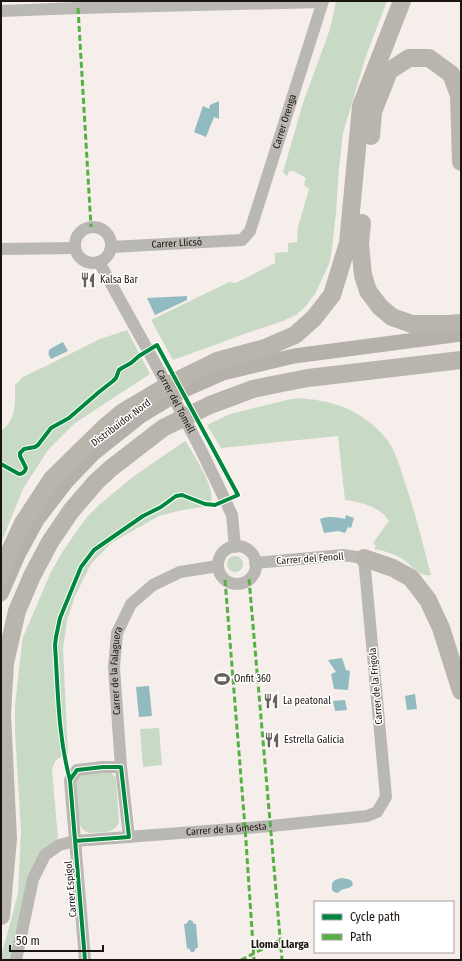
<svg xmlns="http://www.w3.org/2000/svg" width="462" height="961" font-family="'Fira Sans Condensed',sans-serif">
<style>
.green{fill:#c8dac6}
.water{fill:#91bac1}
.lines{fill:none;stroke-linecap:round;stroke-linejoin:round}
.minor{stroke:#bab8b2;stroke-width:12}
.major{stroke:#b3b1a9;stroke-width:15}
.highway{stroke:#b8b5ad;stroke-width:18}
.quiet{stroke:#55b144;stroke-width:3;stroke-dasharray:6 3;stroke-linecap:butt}
.cycleway-casing{stroke:#fff;stroke-width:6}
.cycleway{stroke:#00873e;stroke-width:4}
.labels{text-anchor:middle;dominant-baseline:central;stroke-width:3;stroke-linejoin:round;paint-order:stroke}
.street-label{font-size:10px;fill:#1c140f;stroke:#fff}
.poi-label{font-size:10px;fill:#1c140f;stroke:#fff;text-anchor:start}
.neighbourhood-label{font-size:11px;font-weight:bold;fill:#1c140f;stroke:#fff}
</style>
<rect width="100%" height="100%" fill="#f6eeea"/>
<!-- green -->
<path class="green" d="M336,1H387L366,56L343,133L339,169L336,213L332,249L329,264L315,294L306,306L296,315L283,321L253,331L173,360L151,320L229,282L236,283L275,263V253L288,252V243L297,242L298,227L309,189L304,185L306,178L293,171H289L287,176L283,172L303,103L330,29Z
M127,330L150,374L75,423L48,450L23,489L1,543V431C17,420 15,401 15,385L23,377L52,363L100,339Z
M299,398C306,399 314,399 321,401C346,405 372,419 388,441C397,454 401,471 406,486C416,515 423,545 431,575C419,577 413,567 404,560C395,554 385,551 374,549L376,546L373,543L389,521C381,507 360,502 345,500L338,436L221,448L207,425L230,414L287,400Z
M185,441H186C194,457 218,489 210,506L182,510L159,516L111,543L91,564L75,596L67,621L63,648L68,755C58,757 55,759 52,770L58,838L46,847L11,960H1V956L7,935L18,893L21,831L15,732V705L21,651L23,637L50,574L61,554L78,529L88,516L99,505L134,476Z
M227 564a8 8 0 1 1 16 0a8 8 0 1 1-16 0Z
M159,728L162,765L143,767L140,729Z
M108,772L111,773L116,778L119,822C114,835 100,832 89,833C84,831 82,829 80,825C78,819 75,787 76,781L79,776Z"/>
<!-- water -->
<path class="water" d="M219,101V119L214,117L206,137L194,132L203,106L209,109L210,105Z
M187,296V300L155,315L147,298Z
M63,342L68,351L51,359C49,355 47,353 50,349Z
M346,515L354,518L351,528L348,527L345,533L338,531L324,533L320,519C329,516 336,517 345,519Z
M342,658L346,670L350,671L348,690L334,689L331,674L336,672L328,660Z
M149,686L152,716L139,717L136,687Z
M415,694L417,709L407,710L405,696Z
M345,700L347,710L335,711L333,701Z
M341,878L348,879L352,881L353,885C349,890 342,887 338,893L334,892L332,890V883L335,880Z
M189,920C192,920 193,921 194,924H196L198,948H196L194,952C191,953 190,951 189,948L187,949L184,924H186Z"/>
<g class="lines">
<!-- minor -->
<g class="minor">
<path d="M1,11L78,8L322,2"/>
<circle cx="93" cy="245" r="18"/>
<path id="s1" d="M111,247L242,240L250,231L323,1"/>
<path d="M1,249L75,248"/>
<path id="s2" d="M99,262L155,363L198,444L217,483L232,515L235,547"/>
<circle cx="237" cy="565" r="19"/>
<path id="s3" d="M129,837L121,767L114,667L117,633L131,604L153,585L180,572L218,566"/>
<path id="s4" d="M16,960L33,879L45,855L59,845L75,841L271,826L367,816L377,812L386,797L364,558L343,555L255,563"/>
<path d="M85,960L70,780L77,770L103,767H121"/>
</g>
<!-- major -->
<path class="major" d="M1,594L18,555L37,520L67,481L93,454L142,415L180,392L223,373L294,356L461,334"/>
<!-- highway -->
<path class="highway" d="M371,136L373,112L389,71L409,58H429L451,74L459,95L461,162
M362,223L360,244L363,275L368,291L380,307L392,317L412,324H450L461,323
M364,558L393,568L411,578L428,600L441,628L461,691
M1,575L10,551L23,523L52,479L104,428L123,412L172,383L217,361L265,348L295,335L314,318L332,295L348,243L361,106L402,1
M1,916L8,839L2,714L5,663L17,611L32,576L50,542L71,511L96,482L110,469L163,428L210,405L253,389L277,384L308,378L461,360"/>
<!-- quiet -->
<path class="quiet" d="M78,8L91,227
M249,579L282,960
M225,580L245,827L254,960
M241,960L280,940"/>
<defs>
<path id="cycleway" d="M1,464L19,474C23,474 25,472 26,468L20,456V453L24,449L35,447L38,445L51,428L69,418L99,392L113,381L116,378L119,370L122,368L131,363L139,356L157,345L238,495L215,505L205,504L182,495L176,496L161,507L143,516L94,550L81,567L60,618L56,637L55,645C58,690 58,736 70,780
M75,841L129,837L121,767H103L77,770L70,780L85,960"/>
</defs>
<!-- cycleway casing -->
<use href="#cycleway" class="cycleway-casing"/>
<!-- cycleway -->
<use href="#cycleway" class="cycleway"/>
</g>
<!-- icons -->
<defs>
<symbol id="restaurant-bare" viewBox="-9 -9 18 18"><path d="M-5-6h1v4h1v-4h1v4h1v-4h1v5L-1.5 .5V6h-2V.5L-5-1ZM5-6V6H3V1.5H1.5Q1.5-4 5-6Z" fill="#68605c" stroke="#fff" stroke-width="2.5" paint-order="stroke"/></symbol>
<symbol id="stadium-bare" viewBox="-9 -9 18 18"><path d="M0-5a6.5 5 0 1 0 0 10a6.5 5 0 1 0 0-10ZM-3.5-1.8h7v3.6h-7Z" fill="#68605c" stroke="#fff" stroke-width="2.5" paint-order="stroke"/></symbol>
</defs>
<g fill-rule="evenodd">
<use href="#restaurant-bare" x="77" y="269" width="22" height="22"/>
<use href="#stadium-bare" x="211" y="668" width="22" height="22"/>
<use href="#restaurant-bare" x="260" y="690" width="22" height="22"/>
<use href="#restaurant-bare" x="261" y="729" width="22" height="22"/>
</g>
<g class="labels">
<!-- street labels -->
<g class="street-label">
<text stroke="none"><textPath href="#s1" startOffset="258">Carrer Orenga</textPath></text>
<text stroke="none"><textPath href="#s1" startOffset="66">Carrer Llicsó</textPath></text>
<text stroke="none"><textPath href="#s2" startOffset="159">Carrer del Tomell</textPath></text>
<text transform="translate(121 423) rotate(-37)">Distribuïdor Nord</text>
<text transform="translate(310 559) rotate(-4)">Carrer del Fenoll</text>
<text stroke="none"><textPath href="#s3" startOffset="167">Carrer de la Falaguera</textPath></text>
<text transform="translate(376 686) rotate(-95)">Carrer de la Frigola</text>
<text stroke="none"><textPath href="#s4" startOffset="295">Carrer de la Ginesta</textPath></text>
<text transform="translate(71 889) rotate(-95)">Carrer Espígol</text>
</g>
<!-- poi labels -->
<g class="poi-label">
<text x="100" y="280">Kalsa Bar</text>
<text x="234" y="679">Onfit 360</text>
<text x="283" y="701">La peatonal</text>
<text x="284" y="740">Estrella Galicia</text>
</g>
<!-- neighbourhood labels -->
<g class="neighbourhood-label">
<text x="280" y="944">Lloma Llarga</text>
</g>
</g>
<!-- border -->
<rect width="462" height="961" fill="none" stroke="#1c140f" stroke-width="4"/>
<!-- legend -->
<rect x="314" y="901" width="140" height="52" fill="#ffffff" stroke="#a4a19f"/>
<rect x="322" y="914" width="20" height="6" fill="#00873e" stroke="#a4a19f"/>
<text x="350" y="921" font-size="12" fill="#1c140f">Cycle path</text>
<rect x="322" y="934" width="20" height="6" fill="#55b144" stroke="#a4a19f"/>
<text x="350" y="941" font-size="12" fill="#1c140f">Path</text>
<!-- scale -->
<path d="M10 945v6h93v-6" fill="none" stroke="#1c140f" stroke-width="2"/>
<text x="16" y="945" font-size="12" fill="#1c140f" stroke="#ffffff" stroke-width="3" paint-order="stroke">50 m</text>
</svg>
